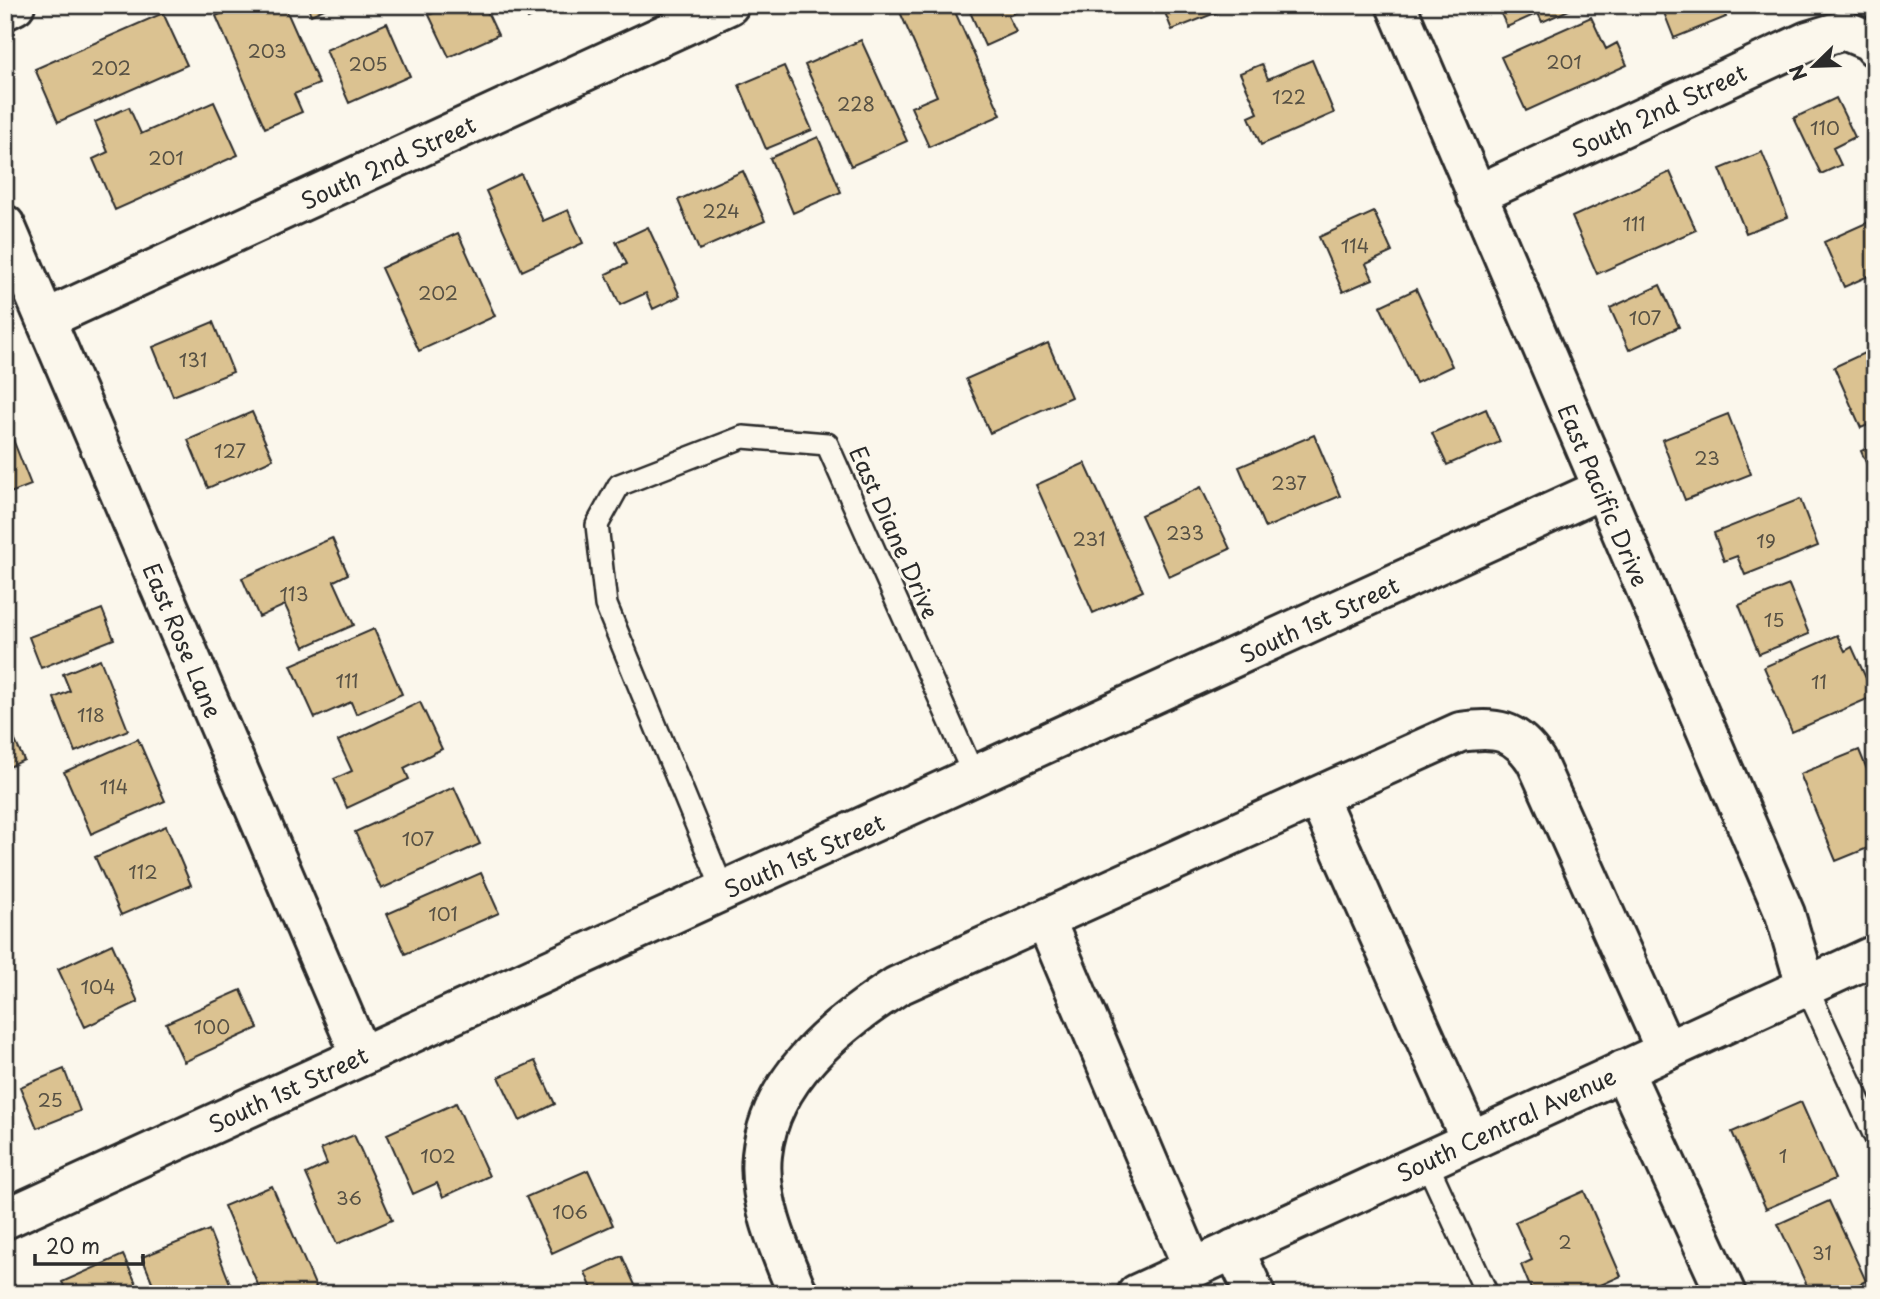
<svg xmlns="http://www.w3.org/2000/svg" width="1880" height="1299" font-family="'Playpen Sans',sans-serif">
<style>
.building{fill:#dbc291;stroke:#2b2b2b;stroke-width:2}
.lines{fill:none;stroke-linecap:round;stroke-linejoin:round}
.service-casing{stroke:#2b2b2b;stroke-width:26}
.minor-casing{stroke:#2b2b2b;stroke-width:44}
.tertiary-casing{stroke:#2b2b2b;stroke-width:44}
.service{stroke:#fbf7ec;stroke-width:21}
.minor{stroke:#fbf7ec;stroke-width:38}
.tertiary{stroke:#fbf7ec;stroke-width:38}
.labels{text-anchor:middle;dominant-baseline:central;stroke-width:6;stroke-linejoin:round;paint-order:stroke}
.number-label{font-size:19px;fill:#575144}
.street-label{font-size:23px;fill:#2b2b2b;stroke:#fbf7ec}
</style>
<rect width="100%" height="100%" fill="#fbf7ec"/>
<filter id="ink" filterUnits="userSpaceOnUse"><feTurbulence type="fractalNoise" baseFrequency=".0143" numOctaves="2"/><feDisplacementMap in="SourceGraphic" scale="14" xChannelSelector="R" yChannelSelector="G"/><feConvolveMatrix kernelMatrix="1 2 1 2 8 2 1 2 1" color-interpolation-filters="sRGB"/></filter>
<g filter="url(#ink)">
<!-- building -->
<path class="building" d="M241,5H284L319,84L294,94L302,112L265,128L216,16Z
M307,5H333L311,15Z
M438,5H484L498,35L449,57L429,15L440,10Z
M522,5H557L528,19Z
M915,5H952L1001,115L929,147L911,107L937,96L900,12Z
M967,5H1032L1008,16L1016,32L985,46Z
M1076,5H1103L1081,15Z
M1162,5H1233V6L1172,30Z
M1497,5H1580L1542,22L1538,13L1507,27Z
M1661,5H1725L1721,7L1726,17L1674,38Z
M163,13L187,65L58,122L35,69Z
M1591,17L1606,49L1617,43L1627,65L1526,111L1501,57Z
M387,23L410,76L349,103L326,50Z
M861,40L907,141L851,166L805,65Z
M1312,60L1334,113L1261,145L1249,117L1258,113L1240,73L1262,64L1268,79Z
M784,66L812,130L766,149L739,85Z
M1836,98L1855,137L1833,148L1841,165L1821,174L1794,118Z
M214,102L238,155L115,210L93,159L108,152L95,122L129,107L141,134Z
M818,137L841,192L793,213L770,158Z
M1762,152L1788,217L1746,233L1720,169Z
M743,171L765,221L699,250L678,200Z
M1670,172L1696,230L1597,274L1572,217Z
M521,174L543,221L568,210L583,243L522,271L486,191Z
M1374,212L1392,252L1366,264L1373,279L1343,292L1319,237Z
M1875,219V273L1844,287L1824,242Z
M648,227L680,296L653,309L646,293L620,305L606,274L627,264L616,242Z
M458,233L495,316L419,351L381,268Z
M1660,285L1679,327L1629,350L1610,308Z
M1416,289L1452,366L1416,383L1380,306Z
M213,322L233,372L173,396L153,347Z
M1048,343L1071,397L990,433L966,379Z
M1875,348V422L1861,428L1834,367Z
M1486,409L1500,442L1447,465L1432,433Z
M252,412L273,459L208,488L188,440Z
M1728,414L1751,474L1685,500L1662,440Z
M10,432L31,485L5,495V434Z
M1314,435L1340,496L1265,528L1239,467Z
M1875,445V483L1861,451Z
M1085,463L1143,591L1093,613L1036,485Z
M1201,487L1230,549L1169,577L1141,515Z
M1800,499L1818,546L1745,575L1737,556L1724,561L1714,533Z
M332,538L348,574L334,581L354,625L304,647L285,605L259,617L242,578Z
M1789,585L1809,634L1759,654L1739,605Z
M102,609L114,639L41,668L29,637Z
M374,629L402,694L356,714L351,702L315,718L291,665Z
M1837,635L1845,651L1852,647L1874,696L1792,732L1764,667Z
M100,659L128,730L75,752L54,698L70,691L63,674Z
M420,702L442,749L404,768L409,779L347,808L334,779L352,771L338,741Z
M8,726L24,760L5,769V727Z
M138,739L165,801L91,834L64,772Z
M1859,750L1875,789V845L1836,861L1800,774Z
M454,787L480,844L381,889L355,832Z
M166,826L191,885L121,915L95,857Z
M481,873L499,913L405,954L387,914Z
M112,944L138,1002L85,1027L58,969Z
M241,990L258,1028L184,1062L166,1023Z
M535,1061L555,1104L520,1121L499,1077Z
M64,1069L80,1111L37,1128L20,1087Z
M1801,1102L1835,1179L1766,1209L1732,1132Z
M456,1103L489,1176L443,1197L437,1183L413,1194L387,1134Z
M354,1135L392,1220L337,1244L306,1174L327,1164L321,1149Z
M588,1170L613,1225L552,1253L526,1197Z
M272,1186L319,1294H262L224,1206Z
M1584,1191L1621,1276L1581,1294H1533L1521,1265L1532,1260L1515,1222Z
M1829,1201L1866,1281L1838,1294H1811L1778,1224Z
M209,1230L231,1286L221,1290L223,1294H198L196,1290L185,1294H157L142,1257Z
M123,1255L141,1294H68L62,1282Z
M622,1256L639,1294H594L585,1272Z"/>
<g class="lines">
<defs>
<path id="service" d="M724,892L606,605L597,525L619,485L743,437L827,444L975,778
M1806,986L1875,1136
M1426,1161L1487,1294"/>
<path id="minor" d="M1396,5L1785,914L1806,986
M5,10L15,5
M1476,195L1808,41L1844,30L1870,41L1875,47
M5,225L361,1056
M46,319L729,5
M1318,798L1470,1139
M1045,919L1193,1268
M1623,1070L1726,1294
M5,1219L1602,489
M1234,1249L1255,1294
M798,1294C781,1253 757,1200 762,1155C770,1078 837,1025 897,986L1460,732C1496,727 1515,729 1536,761L1666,1051"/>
<path id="tertiary" d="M1137,1294L1875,955"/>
</defs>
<!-- service casing -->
<use href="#service" class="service-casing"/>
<!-- minor casing -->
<use href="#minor" class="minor-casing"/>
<!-- tertiary casing -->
<use href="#tertiary" class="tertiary-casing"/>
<!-- service -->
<use href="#service" class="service"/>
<!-- minor -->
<use href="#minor" class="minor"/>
<!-- tertiary -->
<use href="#tertiary" class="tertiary"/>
</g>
</g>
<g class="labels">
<!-- number labels -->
<g class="number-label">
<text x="267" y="50">203</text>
<text x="1564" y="61">201</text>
<text x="368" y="63">205</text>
<text x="111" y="67">202</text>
<text x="1289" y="96">122</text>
<text x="856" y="103">228</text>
<text x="1825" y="127">110</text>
<text x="166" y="157">201</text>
<text x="721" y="210">224</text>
<text x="1634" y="223">111</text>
<text x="1355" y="245">114</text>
<text x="438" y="292">202</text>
<text x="1645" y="317">107</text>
<text x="193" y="359">131</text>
<text x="230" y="450">127</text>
<text x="1707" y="457">23</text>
<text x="1289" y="482">237</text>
<text x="1185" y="532">233</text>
<text x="1089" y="538">231</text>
<text x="1766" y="540">19</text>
<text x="294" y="593">113</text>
<text x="1774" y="619">15</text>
<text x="347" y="680">111</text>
<text x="1819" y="681">11</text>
<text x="91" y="714">118</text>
<text x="114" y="786">114</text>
<text x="418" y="838">107</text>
<text x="143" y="871">112</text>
<text x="443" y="913">101</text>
<text x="98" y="986">104</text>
<text x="212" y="1026">100</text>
<text x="50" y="1099">25</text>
<text x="438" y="1155">102</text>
<text x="1783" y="1155">1</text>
<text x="349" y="1197">36</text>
<text x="570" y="1211">106</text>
<text x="1565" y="1241">2</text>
<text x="1822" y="1252">31</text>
</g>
<!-- street labels -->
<g class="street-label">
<text transform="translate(1659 110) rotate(-25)">South 2nd Street</text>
<text transform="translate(388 162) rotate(-25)">South 2nd Street</text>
<text transform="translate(1604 495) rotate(67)">East Pacific Drive</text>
<text transform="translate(895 532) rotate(66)">East Diane Drive</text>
<text transform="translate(1319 619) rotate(-25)">South 1st Street</text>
<text transform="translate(183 640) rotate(67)">East Rose Lane</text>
<text transform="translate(804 855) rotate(-24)">South 1st Street</text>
<text transform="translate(288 1089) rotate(-25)">South 1st Street</text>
<text transform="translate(1506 1124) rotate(-25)">South Central Avenue</text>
</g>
</g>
<!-- margin -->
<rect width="1880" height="1299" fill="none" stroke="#fbf7ec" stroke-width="28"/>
<rect x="14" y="14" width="1852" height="1271" fill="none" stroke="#2b2b2b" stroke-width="2.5" filter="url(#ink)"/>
<!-- north arrow -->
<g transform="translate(1814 66) rotate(247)" stroke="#fbf7ec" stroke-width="5" paint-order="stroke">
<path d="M0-5L12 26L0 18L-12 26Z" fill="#2b2b2b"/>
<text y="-10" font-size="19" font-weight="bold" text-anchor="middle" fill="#2b2b2b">N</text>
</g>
<!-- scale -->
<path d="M35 1254v10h108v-10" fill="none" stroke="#2b2b2b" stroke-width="3.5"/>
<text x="46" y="1254" font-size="21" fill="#2b2b2b" stroke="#fbf7ec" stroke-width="5" paint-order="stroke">20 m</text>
</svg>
